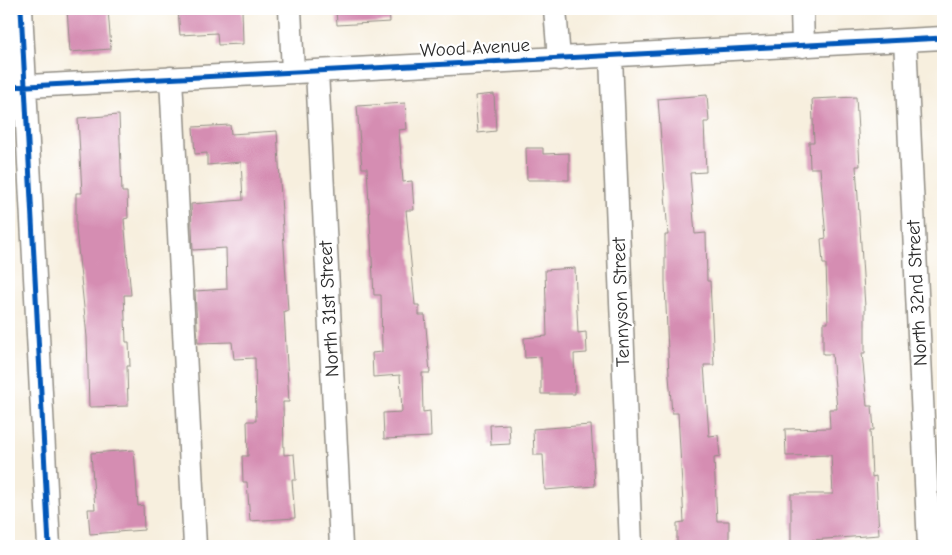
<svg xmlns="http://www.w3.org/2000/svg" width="952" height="555" font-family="'Comic Neue',sans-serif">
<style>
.building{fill:#d58db2}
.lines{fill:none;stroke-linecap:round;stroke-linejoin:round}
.minor-casing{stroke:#918d84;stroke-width:25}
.minor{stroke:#fff;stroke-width:22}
.cycleway-casing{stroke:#fff;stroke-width:8}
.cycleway{stroke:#0057b8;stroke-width:5}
.labels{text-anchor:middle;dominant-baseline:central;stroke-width:4.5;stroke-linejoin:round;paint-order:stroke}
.street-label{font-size:19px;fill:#2b2b2b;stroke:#fff}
</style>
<rect width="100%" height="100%" fill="#fff"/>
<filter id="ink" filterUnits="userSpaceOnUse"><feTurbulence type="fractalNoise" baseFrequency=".02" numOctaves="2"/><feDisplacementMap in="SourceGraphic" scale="10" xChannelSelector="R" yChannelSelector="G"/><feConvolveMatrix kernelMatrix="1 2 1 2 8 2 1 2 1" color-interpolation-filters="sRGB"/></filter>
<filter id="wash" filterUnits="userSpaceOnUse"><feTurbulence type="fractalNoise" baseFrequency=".0096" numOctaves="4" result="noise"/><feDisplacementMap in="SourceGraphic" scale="20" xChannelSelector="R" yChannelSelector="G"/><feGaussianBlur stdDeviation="1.12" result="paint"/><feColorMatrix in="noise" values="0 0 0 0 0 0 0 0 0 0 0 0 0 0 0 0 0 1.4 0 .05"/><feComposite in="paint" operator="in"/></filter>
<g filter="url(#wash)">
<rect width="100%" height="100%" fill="#f7efde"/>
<g id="blocks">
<!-- building -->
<path class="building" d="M67,9H108L111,49L70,52Z
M178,9H242L243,44L218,45L217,33L180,35Z
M336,9H389L390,22L337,25Z
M494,94L496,131L478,133L475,96Z
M707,95L709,122H704L706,172L690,173L695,234L706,233L707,281H710L714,365H704L709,436L718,435L720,457L714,458L717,521H729V546H677V523L684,522L678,413H672L669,376L665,283V235H668L658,99Z
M856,97L860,166H856L865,307V353H862L867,406H872L874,430H870L872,477L876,476L879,535L812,540V544H791V494H833L831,455L786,456L785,429L830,428L829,409H837L832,354H823V323H828L826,264H823L821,239L826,238L820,168H810L809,142H814L812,99Z
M405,103L407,129L399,130L403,182L412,181L414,210H406L415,305H419V315H425L430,373H422L423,412L430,411L431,437L384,439L383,413L402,412L400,375L373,377L372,353L382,352L381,295H374L367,168H362L357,106Z
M119,115L122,192H127L128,218L124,219L131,295H124L126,342H129L130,366H127L128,406L89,407L87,337L76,229V193H82L78,118Z
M230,125L231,134L277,131L288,311H284L289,402H283L284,455L294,454L296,480H292L295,518L250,521L247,482H243L242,456H248L247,421H256L255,358L234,359L232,342L198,343L195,291L227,289L226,248L193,250L191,204L243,200L241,162L207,165V153L195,154L193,127Z
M526,148H543V154L569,153V180H527Z
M575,268L578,333L586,332L587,353L574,354L575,394H541V357L525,358L524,338L547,336L545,270Z
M509,424L510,444L491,445L490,425Z
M591,425L595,486L545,490L543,455H534L533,429Z
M134,450L138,506L143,505L144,530L90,534L88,509H95L91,453Z"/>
</g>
</g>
<g filter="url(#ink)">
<use href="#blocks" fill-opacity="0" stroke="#918d84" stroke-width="1"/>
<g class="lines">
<defs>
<path id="minor" d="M21,9L49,546
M290,9L293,72
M555,9L559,59
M802,9L803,46
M905,40L929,546
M611,57L631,546
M317,71L341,546
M171,78L195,546
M9,87L943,38"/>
</defs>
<!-- minor casing -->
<use href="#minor" class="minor-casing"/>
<!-- minor -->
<use href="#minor" class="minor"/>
<defs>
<path id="cycleway" d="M21,9L49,546
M9,87L943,38"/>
</defs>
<!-- cycleway casing -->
<use href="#cycleway" class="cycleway-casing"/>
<!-- cycleway -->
<use href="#cycleway" class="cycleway"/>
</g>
</g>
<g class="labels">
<!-- street labels -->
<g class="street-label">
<text transform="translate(475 48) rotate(-3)">Wood Avenue</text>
<text transform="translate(917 293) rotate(-93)">North 32nd Street</text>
<text transform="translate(621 302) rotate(-92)">Tennyson Street</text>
<text transform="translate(329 309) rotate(-93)">North 31st Street</text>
</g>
</g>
<!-- margin -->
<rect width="952" height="555" fill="none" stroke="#fff" stroke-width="30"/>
</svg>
